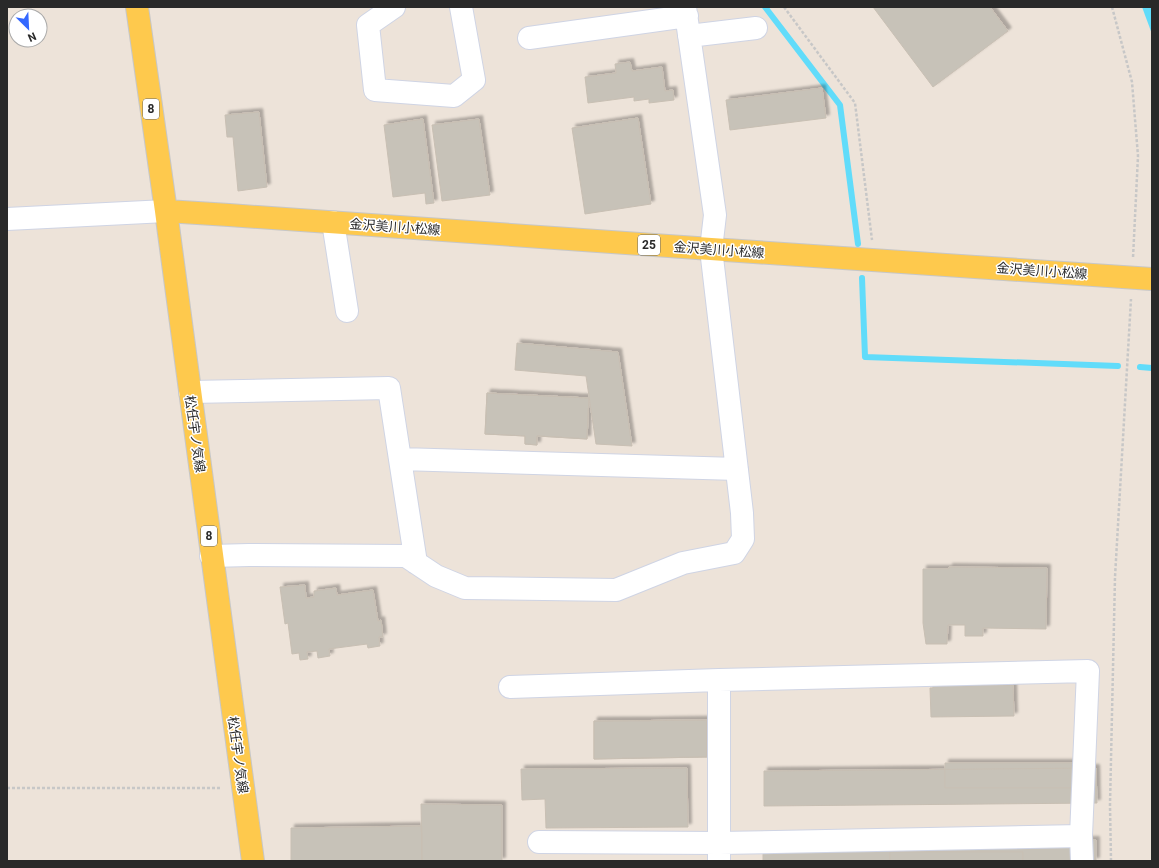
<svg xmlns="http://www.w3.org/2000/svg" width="1159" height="868" font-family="Roboto,'Noto Sans JP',sans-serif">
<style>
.water{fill:#61dcfa}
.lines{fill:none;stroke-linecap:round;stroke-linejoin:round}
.stream{stroke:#61dcfa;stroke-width:6}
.building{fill:#c7c2b8;stroke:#c8bfb3;filter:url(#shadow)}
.street-casing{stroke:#cfd4e4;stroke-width:24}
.secondary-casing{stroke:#cfd4e4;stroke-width:24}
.primary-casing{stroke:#c7c7c7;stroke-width:24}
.path{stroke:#c7c7c7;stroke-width:2.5;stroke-dasharray:3 2;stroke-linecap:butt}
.street{stroke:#fff;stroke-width:22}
.secondary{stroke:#fff;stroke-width:22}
.primary{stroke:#fec94d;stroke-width:22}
.labels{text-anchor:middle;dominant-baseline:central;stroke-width:3;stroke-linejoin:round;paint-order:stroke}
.shield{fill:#fff;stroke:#696969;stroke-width:1}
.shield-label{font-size:12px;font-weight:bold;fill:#292929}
.street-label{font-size:13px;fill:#292929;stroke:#fff}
</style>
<defs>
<filter id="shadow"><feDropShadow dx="3.5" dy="-3.5" stdDeviation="1" flood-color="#0004"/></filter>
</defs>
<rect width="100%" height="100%" fill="#ede3d9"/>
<!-- water -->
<path class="water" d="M1142,7H1152V34Z"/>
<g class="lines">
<!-- stream -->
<path class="stream" d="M765,7L840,105L858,244
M862,278L865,357L1118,366
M1140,367L1152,368"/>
</g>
<!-- building -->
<path class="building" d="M873,7H990L1008,31L933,87Z
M630,62L632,71L662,67L665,91L673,90L674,100L649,103V99L634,101V97L588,103L585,77L616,73L615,64Z
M822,88L826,118L730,130L726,100Z
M259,112L267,187L238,191L233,137H227L225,115Z
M638,118L651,204L585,214L572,128Z
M423,119L434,203L426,204L425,193L393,197L384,125Z
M479,119L490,195L442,201L432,125Z
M517,343L618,352L632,446L596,444L586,376L515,370Z
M487,393L589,398L587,439L537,436V445L525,444V436L485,434Z
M487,393L589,398L587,439L537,436V445L525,444V436L485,434Z
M949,567L1047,568L1046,629L983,628V636H965V625H948L947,644H926L923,623V569H949Z
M305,585L306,598L314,597V591L336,588L337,595L373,590L378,621L381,620L383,637H379L380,646L368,648L367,644L329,649L330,656L318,658L317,651L307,652L308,659L300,660L299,653L292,654L288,623L285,624L280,587Z
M1013,685L1014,716L931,717L930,688H933V686Z
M707,720V757L594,759V721Z
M707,720V757L594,759V721Z
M945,763H1073L1074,788H945Z
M687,768L688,827L546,828L545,799L522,800L521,769Z
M1096,768L1097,803L764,806V771Z
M421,804L502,805V861H422Z
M422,826V861H291V828Z
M763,840H1096V861H763Z
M890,852H1023V861H890Z"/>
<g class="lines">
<defs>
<path id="street" d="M394,7L368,25L375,90L454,96L474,80L461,7
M689,36L756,28
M529,38L687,16
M333,222L347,311
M190,392L389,388L416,563
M400,459L737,469
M211,556L249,555L406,556L436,576L465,588L616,590L683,563L734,553L743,539L742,513L711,249L715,215L685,7
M510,687L719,680L1088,671L1081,836L1082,861
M539,842L719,843L1081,836
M719,861V680"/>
<path id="secondary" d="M7,219L166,211"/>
<path id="primary" d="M137,7L166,211L253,861
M166,211L229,215L711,249L1152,279"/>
</defs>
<!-- street casing -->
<use href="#street" class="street-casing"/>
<!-- secondary casing -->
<use href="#secondary" class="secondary-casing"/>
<!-- primary casing -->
<use href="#primary" class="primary-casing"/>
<!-- path -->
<path class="path" d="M784,7L855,103L872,240
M1112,7L1132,82L1138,156L1133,258
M7,788H222
M1111,861L1110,805L1115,577L1131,299"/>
<!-- street -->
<use href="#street" class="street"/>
<!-- secondary -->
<use href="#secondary" class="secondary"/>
<!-- primary -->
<use href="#primary" class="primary"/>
</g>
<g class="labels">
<!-- shield labels -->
<g class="shield">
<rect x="143" y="99" width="16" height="20" rx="3"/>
<rect x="638" y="235" width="22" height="20" rx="3"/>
<rect x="201" y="526" width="16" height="20" rx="3"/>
</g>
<g class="shield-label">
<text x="151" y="109">8</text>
<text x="649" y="245">25</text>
<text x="209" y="536">8</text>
</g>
<!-- street labels -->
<g class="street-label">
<text transform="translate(395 227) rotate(4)">金沢美川小松線</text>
<text transform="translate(719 250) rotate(4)">金沢美川小松線</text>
<text transform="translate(1042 271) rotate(4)">金沢美川小松線</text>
<text transform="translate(195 434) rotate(82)">松任宇ノ気線</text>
<text transform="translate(238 755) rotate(82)">松任宇ノ気線</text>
</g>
</g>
<!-- border -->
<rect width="1159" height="868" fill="none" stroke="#292929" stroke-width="16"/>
<!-- north arrow -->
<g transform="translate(28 28) rotate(156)"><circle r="19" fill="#ffffff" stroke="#a9a9a9"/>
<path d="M0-3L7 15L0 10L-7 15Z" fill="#3468ff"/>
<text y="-6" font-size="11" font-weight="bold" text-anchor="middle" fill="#292929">N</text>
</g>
</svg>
